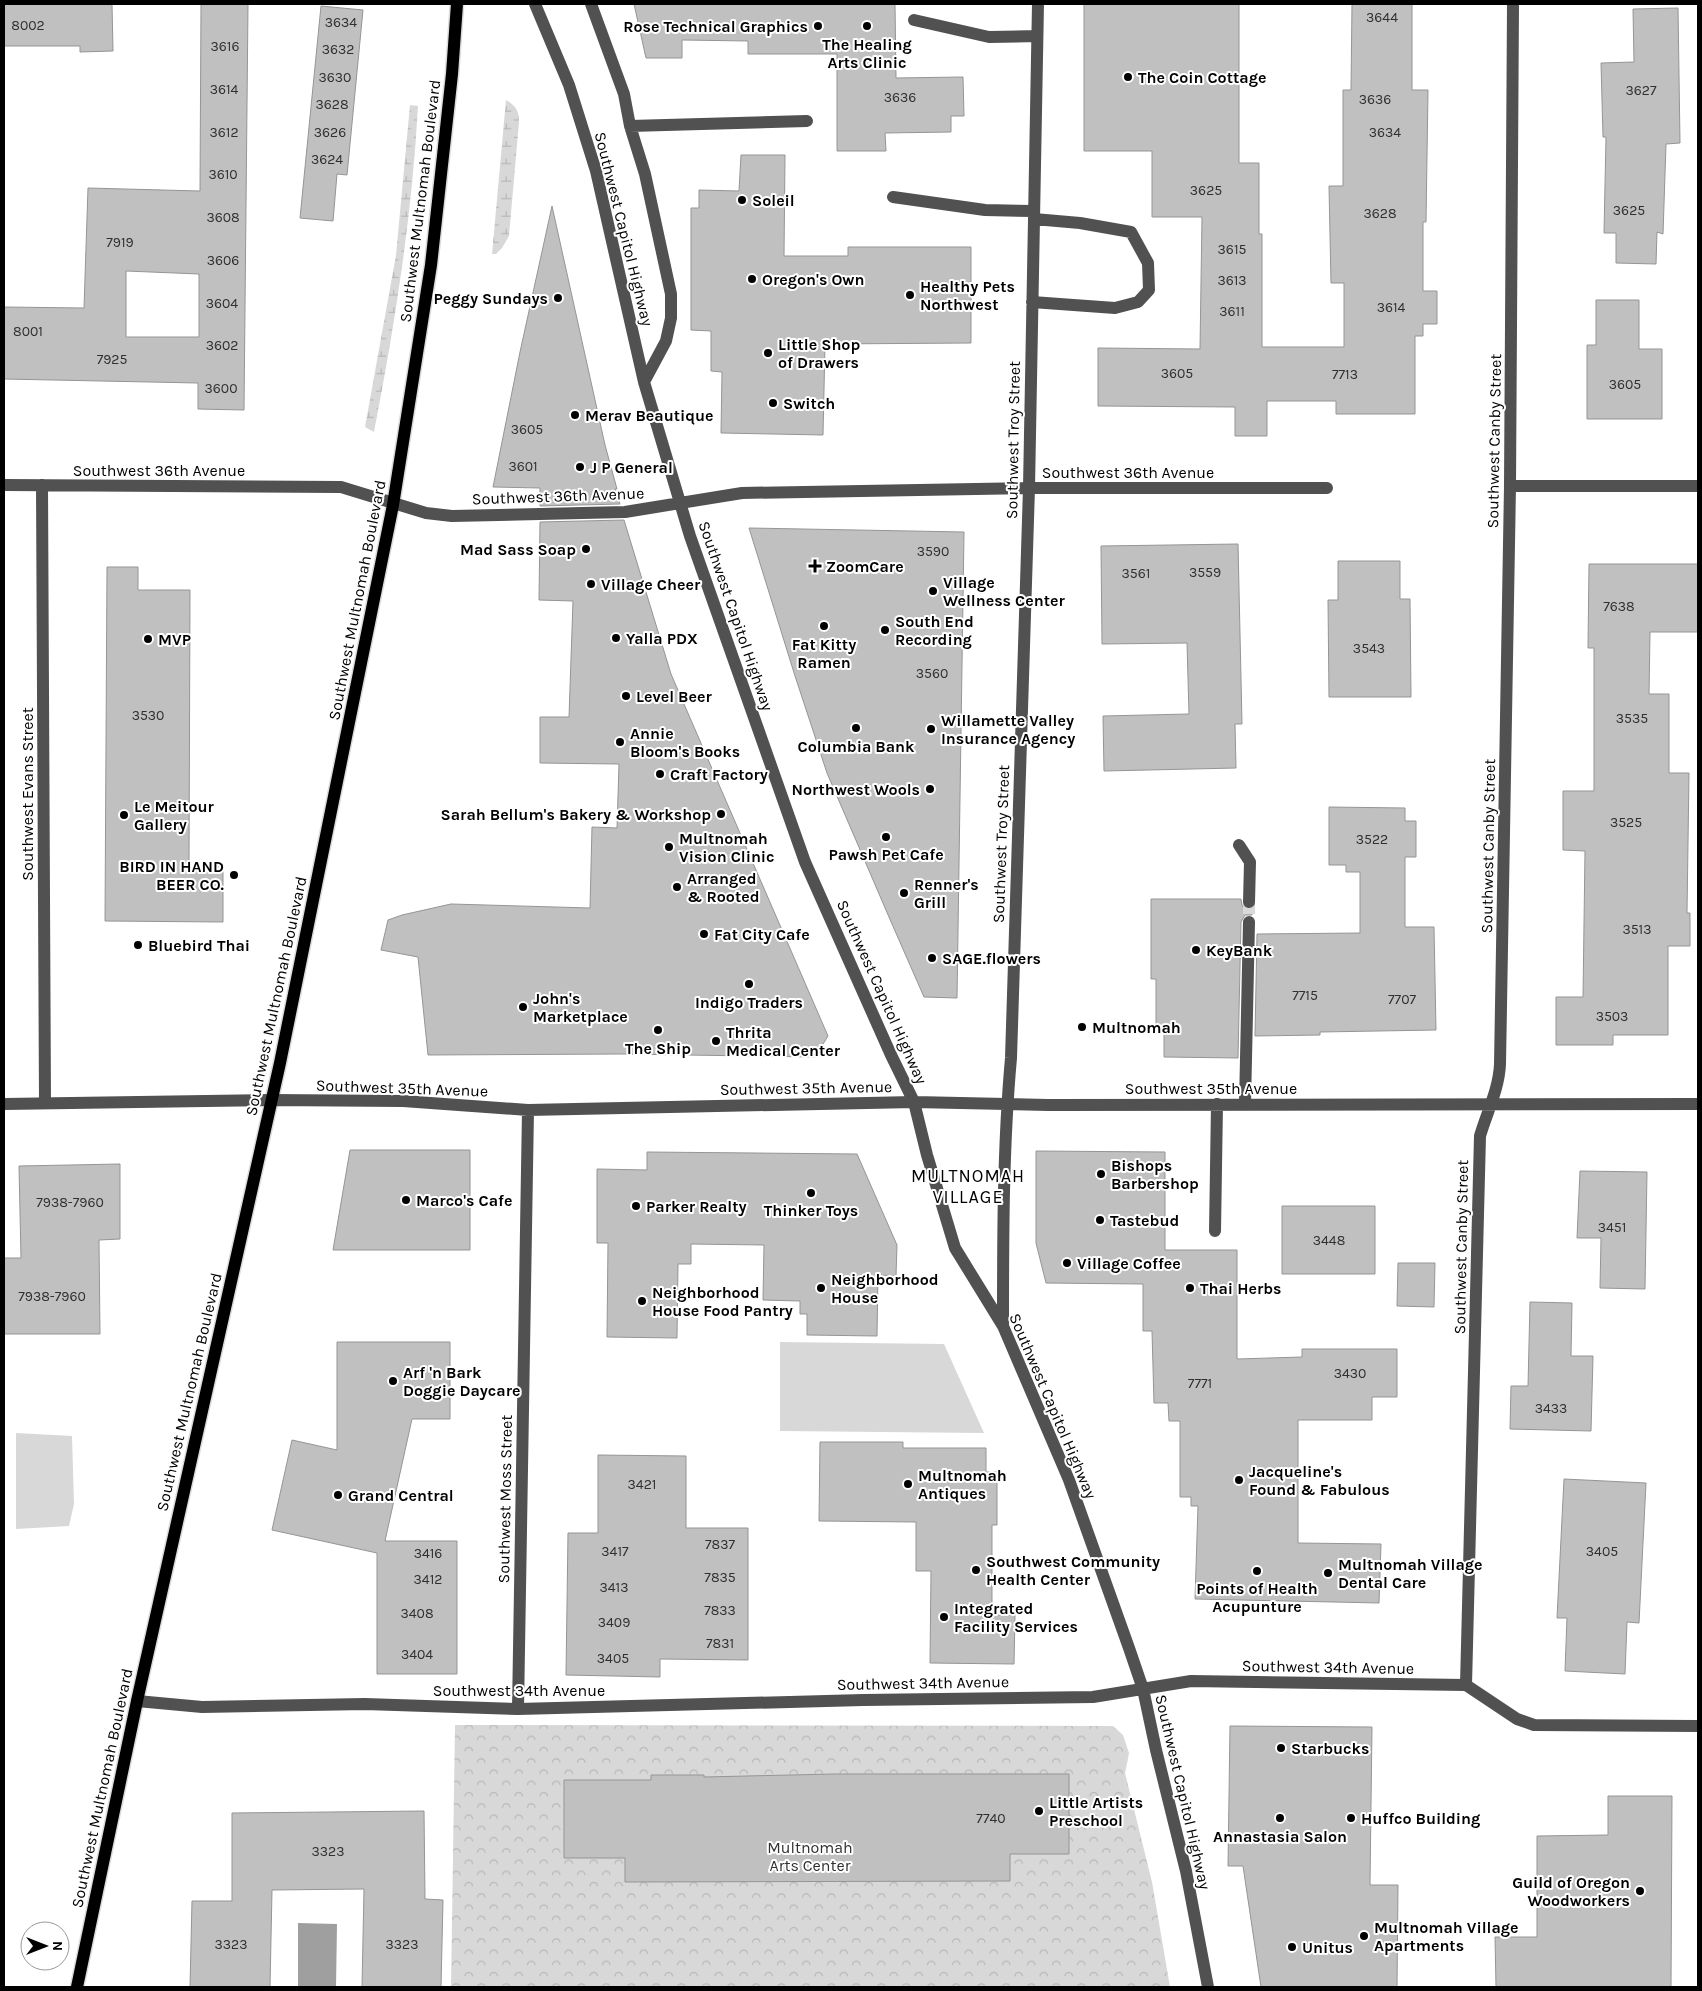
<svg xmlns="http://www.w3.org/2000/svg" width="1702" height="1991" font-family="Karla,sans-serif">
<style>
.green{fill:#d8d8d8}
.forest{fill:url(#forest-crowns)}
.wetland{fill:url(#wetland-marsh)}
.water{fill:#9f9f9f}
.building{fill:#c0c0c0;stroke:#959595;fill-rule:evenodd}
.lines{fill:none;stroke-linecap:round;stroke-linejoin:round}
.minor-tunnel{stroke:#d9d9d9;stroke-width:12;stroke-dasharray:12 6;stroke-linecap:butt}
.major-casing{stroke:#dbdbdb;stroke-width:15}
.minor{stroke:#515151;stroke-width:12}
.major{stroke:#000;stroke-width:12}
.poi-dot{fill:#000;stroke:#fff;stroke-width:2}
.labels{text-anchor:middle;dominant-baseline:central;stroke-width:4;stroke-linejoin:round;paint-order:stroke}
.number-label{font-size:14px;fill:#303030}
.poi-label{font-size:16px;font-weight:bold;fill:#000;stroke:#fff;text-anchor:start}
.street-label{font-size:16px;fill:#000;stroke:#fff}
.park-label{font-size:16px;fill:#2f2f2f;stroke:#fff}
.neighbourhood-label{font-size:18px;letter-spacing:1px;fill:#000;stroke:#fff}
</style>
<defs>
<pattern id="forest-crowns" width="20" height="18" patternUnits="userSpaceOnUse" patternTransform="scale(1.25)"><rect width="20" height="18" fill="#d8d8d8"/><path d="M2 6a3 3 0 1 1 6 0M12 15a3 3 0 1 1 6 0" fill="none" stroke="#b8b8b8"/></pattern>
<pattern id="wetland-marsh" width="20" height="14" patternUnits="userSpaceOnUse" patternTransform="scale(1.25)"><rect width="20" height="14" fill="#d8d8d8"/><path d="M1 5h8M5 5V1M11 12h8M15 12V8" fill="none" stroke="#b8b8b8"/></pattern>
</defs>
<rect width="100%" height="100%" fill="#fff"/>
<!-- green -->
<path class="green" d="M780,1342L944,1344L984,1433L780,1431Z
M16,1433L72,1436L74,1504L69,1526L16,1529Z"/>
<!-- forest -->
<path class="forest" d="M455,1725L1113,1726L1123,1735L1129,1753L1125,1773L1152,1882L1170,1987H451Z"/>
<!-- wetland -->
<path class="wetland" d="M506,100C516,106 519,111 519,122L509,236L502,248L496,254H492Z
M410,105L418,106C412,216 395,324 374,432L365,427L396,255Z"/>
<!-- water -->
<path class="water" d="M298,1923L337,1924L336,1987H298Z"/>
<!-- building -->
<path class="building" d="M4,4H112L113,51L80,52V46H4Z
M201,4H248L244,410L198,409V383L4,379V307L84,308L88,188L200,191ZM126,271L199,274V337H126Z
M634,4H895L896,78L963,77L964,116H951V132L885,133L886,151H837V54H748V41L682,40V58H646Z
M1084,4H1239V163H1259V234H1262V347H1344V283H1331L1329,186H1343V90H1351L1352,4H1412V90H1428L1426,222H1423V291H1437V324H1423V336H1415V414H1336V401H1267V436H1235V407L1098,406V348L1200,349L1202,217H1152V151H1084Z
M321,6L363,10L347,175L337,174L333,221L300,218Z
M1678,8L1680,143L1666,144L1663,234L1657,232L1656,264L1616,263V233H1604L1606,137H1603L1601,63L1634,62L1633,9Z
M741,155H785L784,256H848V247H971V343L825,344L823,435L721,433L722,372L711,371V331L691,330V208H699V190L739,191Z
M552,206L605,445L617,489H615L620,504L540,506V488L493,487L520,352Z
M1596,300H1639V349H1662V419H1587V345H1596Z
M624,520L671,674L828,1036L815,1057L623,1054L428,1055L418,957L381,950L388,920L402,915L451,904L590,908L592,827L617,828L619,764L540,763V717H569L573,601L539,600L540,522Z
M749,528L964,532L957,998L924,997L892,924L827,773L795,676Z
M1238,544L1242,724H1235L1236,768L1104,771L1103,716L1189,714L1187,643L1102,644L1101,546Z
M1338,561H1400V599H1410L1411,697H1329L1328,600H1338Z
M1589,564H1698V632H1650L1649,694H1669V773H1689L1687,913H1690V946H1668V1035H1613V1045H1556V997H1583L1585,851L1563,850V791H1594V648H1588Z
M107,567H138V590H190L189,866H223V922L105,921Z
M1329,807L1405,808V821H1416V857H1405V927H1434L1436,1030L1320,1032V1035L1255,1036L1257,934L1360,933V872H1346V865H1329Z
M1151,899H1241L1242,905L1244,909H1252V915H1245L1241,922L1238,1058L1164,1057V1029H1156V979H1151Z
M350,1150H470V1250H333Z
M1036,1151L1165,1152V1250H1237V1359L1302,1357V1349H1397V1397H1372V1420H1298V1543L1381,1544L1379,1603L1195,1599L1198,1506H1191V1497H1180V1421H1169L1168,1403H1154L1152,1331H1143V1284L1046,1283L1036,1243Z
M647,1152L857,1154L897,1245L896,1276L878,1275L877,1336L807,1335V1314H800V1301L763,1300L764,1245L691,1244V1264H678L677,1338L607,1337L608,1243H597V1169L647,1170Z
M120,1164V1239L99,1240L100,1334H4V1258H21L19,1166Z
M1580,1171L1647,1172L1645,1289L1600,1288L1601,1238H1577Z
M1282,1206H1375V1274H1282Z
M1398,1263H1435L1434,1307L1397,1306Z
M1530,1302L1572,1303L1571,1356H1593L1591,1431L1510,1429L1511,1386H1528Z
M337,1342H450V1419H412L385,1541H457V1674H377V1553L272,1530L292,1440L337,1450Z
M820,1442H903V1448H986V1472H997V1525H992V1615H1015L1014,1664L930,1663L931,1571H916V1522L819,1521Z
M598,1455L686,1456V1528H748V1660L660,1659V1677L566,1675L568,1533H598Z
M1564,1479L1646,1483L1639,1623L1627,1622L1625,1674L1565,1671L1567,1618H1557Z
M1230,1726L1372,1727L1370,1885H1398L1397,1987H1261L1243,1866H1228Z
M834,1774H1069V1854H1010V1881L625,1882V1858H564V1780H651V1775H704V1777Z
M1608,1796H1672L1671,1987H1496L1495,1937H1537V1836L1608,1835Z
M424,1811L425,1899L443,1900L441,1987H362L364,1889L272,1890L270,1987H190L192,1901H232V1813Z"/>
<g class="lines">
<!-- minor-tunnel -->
<path class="minor-tunnel" d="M1249,902V922"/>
<defs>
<path id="major" d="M77,1987L137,1701L280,1063L393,505L431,265L452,74L457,4"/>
</defs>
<!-- major casing -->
<use href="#major" class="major-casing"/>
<!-- minor -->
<path class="minor" d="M535,4L569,85L596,171L644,382L690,536L805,862L891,1055L914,1102L927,1155L955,1248L1003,1326L1069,1480L1129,1648L1143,1689L1156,1750L1186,1871L1208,1987
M591,4L624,94L630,126L645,174L671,294V318L666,341L644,382
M914,20L989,37L1037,36
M630,126L807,121
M893,197L985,210L1034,211
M1032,302L1115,308L1138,302L1149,290L1148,263L1131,232L1080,223L1034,219
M4,485L341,487L426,513L452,516L625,512L742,493L1029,488H1327
M42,485L45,1103
M1510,486H1698
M1239,845L1250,862L1249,902
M4,1104L271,1100L403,1101L528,1110L914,1102L1048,1105L1698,1104
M1245,1104L1249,922
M1215,1231L1217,1104
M1003,1326C1003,1236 1003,1147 1011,1058L1029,488L1038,4
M1466,1685L1480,1136C1487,1112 1499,1089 1500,1064L1510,486L1513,4
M137,1701L202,1707L365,1704L518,1709L863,1700L1093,1697L1191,1681L1466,1685L1517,1719L1534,1725L1698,1726
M518,1709L528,1110"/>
<!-- major -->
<use href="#major" class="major"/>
</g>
<!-- markers -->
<g class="poi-dot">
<circle cx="818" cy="26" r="5"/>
<circle cx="867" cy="26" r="5"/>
<circle cx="1128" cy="77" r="5"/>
<circle cx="742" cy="200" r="5"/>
<circle cx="752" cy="279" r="5"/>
<circle cx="910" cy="295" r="5"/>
<circle cx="558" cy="298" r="5"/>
<circle cx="768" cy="353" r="5"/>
<circle cx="773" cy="403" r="5"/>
<circle cx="575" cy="415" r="5"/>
<circle cx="580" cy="467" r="5"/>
<circle cx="586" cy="549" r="5"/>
<path d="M812.5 558.5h5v5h5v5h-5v5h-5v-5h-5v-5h5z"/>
<circle cx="591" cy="584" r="5"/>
<circle cx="933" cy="591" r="5"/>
<circle cx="824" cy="626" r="5"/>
<circle cx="885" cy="630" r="5"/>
<circle cx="616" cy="638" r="5"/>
<circle cx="148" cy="639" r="5"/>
<circle cx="626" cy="696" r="5"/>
<circle cx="856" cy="728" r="5"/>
<circle cx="931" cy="729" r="5"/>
<circle cx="620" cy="742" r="5"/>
<circle cx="660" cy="774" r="5"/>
<circle cx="930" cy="789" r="5"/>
<circle cx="721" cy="814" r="5"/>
<circle cx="124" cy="815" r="5"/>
<circle cx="886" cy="837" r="5"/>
<circle cx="669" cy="847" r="5"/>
<circle cx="234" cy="875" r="5"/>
<circle cx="677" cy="887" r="5"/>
<circle cx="904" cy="893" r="5"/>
<circle cx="704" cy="934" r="5"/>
<circle cx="138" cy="945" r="5"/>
<circle cx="1196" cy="950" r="5"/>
<circle cx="932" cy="958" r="5"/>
<circle cx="749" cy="984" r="5"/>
<circle cx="523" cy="1007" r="5"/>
<circle cx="1082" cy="1027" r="5"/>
<circle cx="658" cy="1030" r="5"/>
<circle cx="716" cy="1041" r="5"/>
<circle cx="1101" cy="1174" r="5"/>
<circle cx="811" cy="1193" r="5"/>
<circle cx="406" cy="1200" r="5"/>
<circle cx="636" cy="1206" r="5"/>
<circle cx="1100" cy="1220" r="5"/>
<circle cx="1067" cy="1263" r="5"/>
<circle cx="821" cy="1288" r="5"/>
<circle cx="1190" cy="1288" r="5"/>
<circle cx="642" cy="1301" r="5"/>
<circle cx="393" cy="1381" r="5"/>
<circle cx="1239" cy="1480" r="5"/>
<circle cx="908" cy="1484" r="5"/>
<circle cx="338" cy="1495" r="5"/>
<circle cx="976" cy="1570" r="5"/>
<circle cx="1257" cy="1571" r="5"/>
<circle cx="1328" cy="1573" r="5"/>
<circle cx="944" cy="1617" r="5"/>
<circle cx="1281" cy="1748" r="5"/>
<circle cx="1039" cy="1811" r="5"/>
<circle cx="1280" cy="1818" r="5"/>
<circle cx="1351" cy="1818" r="5"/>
<circle cx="1640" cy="1891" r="5"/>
<circle cx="1364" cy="1936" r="5"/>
<circle cx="1292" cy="1947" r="5"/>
</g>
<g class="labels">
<!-- number labels -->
<g class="number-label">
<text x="1382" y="17">3644</text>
<text x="341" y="22">3634</text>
<text x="28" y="25">8002</text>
<text x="225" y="46">3616</text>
<text x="338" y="49">3632</text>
<text x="335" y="77">3630</text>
<text x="224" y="89">3614</text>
<text x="1641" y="90">3627</text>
<text x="900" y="97">3636</text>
<text x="1375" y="99">3636</text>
<text x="332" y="104">3628</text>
<text x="224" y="132">3612</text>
<text x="330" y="132">3626</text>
<text x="1385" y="132">3634</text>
<text x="327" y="159">3624</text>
<text x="223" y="174">3610</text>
<text x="1206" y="190">3625</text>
<text x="1629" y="210">3625</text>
<text x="1380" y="213">3628</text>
<text x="223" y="217">3608</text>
<text x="120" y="242">7919</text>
<text x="1232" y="249">3615</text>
<text x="223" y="260">3606</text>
<text x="1232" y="280">3613</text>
<text x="222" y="303">3604</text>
<text x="1391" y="307">3614</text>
<text x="1232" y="311">3611</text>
<text x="28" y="331">8001</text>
<text x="222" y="345">3602</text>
<text x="112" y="359">7925</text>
<text x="1177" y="373">3605</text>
<text x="1345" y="374">7713</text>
<text x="1625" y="384">3605</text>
<text x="221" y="388">3600</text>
<text x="527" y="429">3605</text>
<text x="523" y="466">3601</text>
<text x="933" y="551">3590</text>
<text x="1205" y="572">3559</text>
<text x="1136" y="573">3561</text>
<text x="1619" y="606">7638</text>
<text x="1369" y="648">3543</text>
<text x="932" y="673">3560</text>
<text x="148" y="715">3530</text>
<text x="1632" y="718">3535</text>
<text x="1626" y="822">3525</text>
<text x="1372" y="839">3522</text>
<text x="1637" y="929">3513</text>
<text x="1305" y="995">7715</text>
<text x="1402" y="999">7707</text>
<text x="1612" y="1016">3503</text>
<text x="70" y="1202">7938-7960</text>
<text x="1612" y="1227">3451</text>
<text x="1329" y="1240">3448</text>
<text x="52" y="1296">7938-7960</text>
<text x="1350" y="1373">3430</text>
<text x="1200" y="1383">7771</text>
<text x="1551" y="1408">3433</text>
<text x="642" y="1484">3421</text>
<text x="720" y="1544">7837</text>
<text x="615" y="1551">3417</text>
<text x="1602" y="1551">3405</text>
<text x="428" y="1553">3416</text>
<text x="720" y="1577">7835</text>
<text x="428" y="1579">3412</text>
<text x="614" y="1587">3413</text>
<text x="720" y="1610">7833</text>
<text x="417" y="1613">3408</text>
<text x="614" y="1622">3409</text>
<text x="720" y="1643">7831</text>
<text x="417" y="1654">3404</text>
<text x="613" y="1658">3405</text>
<text x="991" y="1818">7740</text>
<text x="328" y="1851">3323</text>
<text x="231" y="1944">3323</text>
<text x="402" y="1944">3323</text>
</g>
<!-- poi labels -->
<g class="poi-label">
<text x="808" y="26" text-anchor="end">Rose Technical Graphics</text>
<text x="867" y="44" text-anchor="middle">The Healing<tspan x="867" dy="18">Arts Clinic</tspan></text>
<text x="1138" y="77">The Coin Cottage</text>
<text x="752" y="200">Soleil</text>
<text x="762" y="279">Oregon's Own</text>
<text x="920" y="286">Healthy Pets<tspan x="920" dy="18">Northwest</tspan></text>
<text x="548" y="298" text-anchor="end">Peggy Sundays</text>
<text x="778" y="344">Little Shop<tspan x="778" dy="18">of Drawers</tspan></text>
<text x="783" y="403">Switch</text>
<text x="585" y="415">Merav Beautique</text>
<text x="590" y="467">J P General</text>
<text x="576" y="549" text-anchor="end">Mad Sass Soap</text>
<text x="826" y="566">ZoomCare</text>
<text x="943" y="582">Village<tspan x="943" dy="18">Wellness Center</tspan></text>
<text x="601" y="584">Village Cheer</text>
<text x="895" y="621">South End<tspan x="895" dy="18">Recording</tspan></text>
<text x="626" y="638">Yalla PDX</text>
<text x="158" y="639">MVP</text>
<text x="824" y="644" text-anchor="middle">Fat Kitty<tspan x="824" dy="18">Ramen</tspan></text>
<text x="636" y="696">Level Beer</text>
<text x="941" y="720">Willamette Valley<tspan x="941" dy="18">Insurance Agency</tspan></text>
<text x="630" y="733">Annie<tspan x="630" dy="18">Bloom's Books</tspan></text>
<text x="856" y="746" text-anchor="middle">Columbia Bank</text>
<text x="670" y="774">Craft Factory</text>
<text x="920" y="789" text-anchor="end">Northwest Wools</text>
<text x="134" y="806">Le Meitour<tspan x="134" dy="18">Gallery</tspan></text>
<text x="711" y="814" text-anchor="end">Sarah Bellum's Bakery &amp; Workshop</text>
<text x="679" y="838">Multnomah<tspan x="679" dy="18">Vision Clinic</tspan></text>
<text x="886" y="854" text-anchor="middle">Pawsh Pet Cafe</text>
<text x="224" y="866" text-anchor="end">BIRD IN HAND<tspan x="224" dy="18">BEER CO.</tspan></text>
<text x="687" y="878">Arranged<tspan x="687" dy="18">&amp; Rooted</tspan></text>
<text x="914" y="884">Renner's<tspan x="914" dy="18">Grill</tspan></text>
<text x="714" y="934">Fat City Cafe</text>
<text x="148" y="945">Bluebird Thai</text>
<text x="1206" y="950">KeyBank</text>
<text x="942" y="958">SAGE.flowers</text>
<text x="533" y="998">John's<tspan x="533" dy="18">Marketplace</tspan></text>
<text x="749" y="1002" text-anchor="middle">Indigo Traders</text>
<text x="1092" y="1027">Multnomah</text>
<text x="726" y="1032">Thrita<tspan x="726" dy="18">Medical Center</tspan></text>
<text x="658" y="1048" text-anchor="middle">The Ship</text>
<text x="1111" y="1165">Bishops<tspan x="1111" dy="18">Barbershop</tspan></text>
<text x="416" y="1200">Marco's Cafe</text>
<text x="646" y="1206">Parker Realty</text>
<text x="811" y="1210" text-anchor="middle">Thinker Toys</text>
<text x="1110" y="1220">Tastebud</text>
<text x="1077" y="1263">Village Coffee</text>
<text x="831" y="1279">Neighborhood<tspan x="831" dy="18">House</tspan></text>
<text x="1200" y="1288">Thai Herbs</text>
<text x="652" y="1292">Neighborhood<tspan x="652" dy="18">House Food Pantry</tspan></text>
<text x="403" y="1372">Arf 'n Bark<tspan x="403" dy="18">Doggie Daycare</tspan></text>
<text x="1249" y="1471">Jacqueline's<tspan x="1249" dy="18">Found &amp; Fabulous</tspan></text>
<text x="918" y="1475">Multnomah<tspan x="918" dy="18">Antiques</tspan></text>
<text x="348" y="1495">Grand Central</text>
<text x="986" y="1561">Southwest Community<tspan x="986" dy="18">Health Center</tspan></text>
<text x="1338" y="1564">Multnomah Village<tspan x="1338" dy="18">Dental Care</tspan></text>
<text x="1257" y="1588" text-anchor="middle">Points of Health<tspan x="1257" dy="18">Acupunture</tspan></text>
<text x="954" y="1608">Integrated<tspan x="954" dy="18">Facility Services</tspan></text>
<text x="1291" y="1748">Starbucks</text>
<text x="1049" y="1802">Little Artists<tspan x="1049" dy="18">Preschool</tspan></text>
<text x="1361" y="1818">Huffco Building</text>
<text x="1280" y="1836" text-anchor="middle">Annastasia Salon</text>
<text x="1630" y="1882" text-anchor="end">Guild of Oregon<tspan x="1630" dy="18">Woodworkers</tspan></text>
<text x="1374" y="1927">Multnomah Village<tspan x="1374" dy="18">Apartments</tspan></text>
<text x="1302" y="1947">Unitus</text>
</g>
<!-- street labels -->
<g class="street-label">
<text transform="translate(420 201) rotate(-83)">Southwest Multnomah Boulevard</text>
<text transform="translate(624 229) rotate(76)">Southwest Capitol Highway</text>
<text transform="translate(1013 440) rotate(-89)">Southwest Troy Street</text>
<text transform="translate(1494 441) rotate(-89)">Southwest Canby Street</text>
<text x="159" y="470">Southwest 36th Avenue</text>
<text x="1128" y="472">Southwest 36th Avenue</text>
<text transform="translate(558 496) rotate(-2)">Southwest 36th Avenue</text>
<text transform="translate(357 600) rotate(-79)">Southwest Multnomah Boulevard</text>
<text transform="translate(736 616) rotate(71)">Southwest Capitol Highway</text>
<text transform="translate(27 794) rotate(-90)">Southwest Evans Street</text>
<text transform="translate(1001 844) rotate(-88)">Southwest Troy Street</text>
<text transform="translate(1488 846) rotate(-89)">Southwest Canby Street</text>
<text transform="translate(882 992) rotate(66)">Southwest Capitol Highway</text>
<text transform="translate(276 996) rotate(-78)">Southwest Multnomah Boulevard</text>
<text transform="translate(402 1088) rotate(2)">Southwest 35th Avenue</text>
<text transform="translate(806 1088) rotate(-1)">Southwest 35th Avenue</text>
<text x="1211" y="1088">Southwest 35th Avenue</text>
<text transform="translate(1461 1247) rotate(-89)">Southwest Canby Street</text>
<text transform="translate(189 1392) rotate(-77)">Southwest Multnomah Boulevard</text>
<text transform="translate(1053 1406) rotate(67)">Southwest Capitol Highway</text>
<text transform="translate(505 1499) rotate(-89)">Southwest Moss Street</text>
<text transform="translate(1328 1667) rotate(1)">Southwest 34th Avenue</text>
<text transform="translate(923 1683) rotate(-1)">Southwest 34th Avenue</text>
<text x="519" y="1690">Southwest 34th Avenue</text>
<text transform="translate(102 1788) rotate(-78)">Southwest Multnomah Boulevard</text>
<text transform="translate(1183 1792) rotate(77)">Southwest Capitol Highway</text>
</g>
<!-- park labels -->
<g class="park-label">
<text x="810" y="1847">Multnomah<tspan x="810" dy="18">Arts Center</tspan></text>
</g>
<!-- neighbourhood labels -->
<g class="neighbourhood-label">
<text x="968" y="1176">MULTNOMAH<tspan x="968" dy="21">VILLAGE</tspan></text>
</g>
</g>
<!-- border -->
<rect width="1702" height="1991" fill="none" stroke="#000000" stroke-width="10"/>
<!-- north arrow -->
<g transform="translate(45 1946) rotate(90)"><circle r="24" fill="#ffffff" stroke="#999999"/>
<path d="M0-4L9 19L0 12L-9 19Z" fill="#000000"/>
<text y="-8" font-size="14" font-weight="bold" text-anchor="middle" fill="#000000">N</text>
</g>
</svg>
